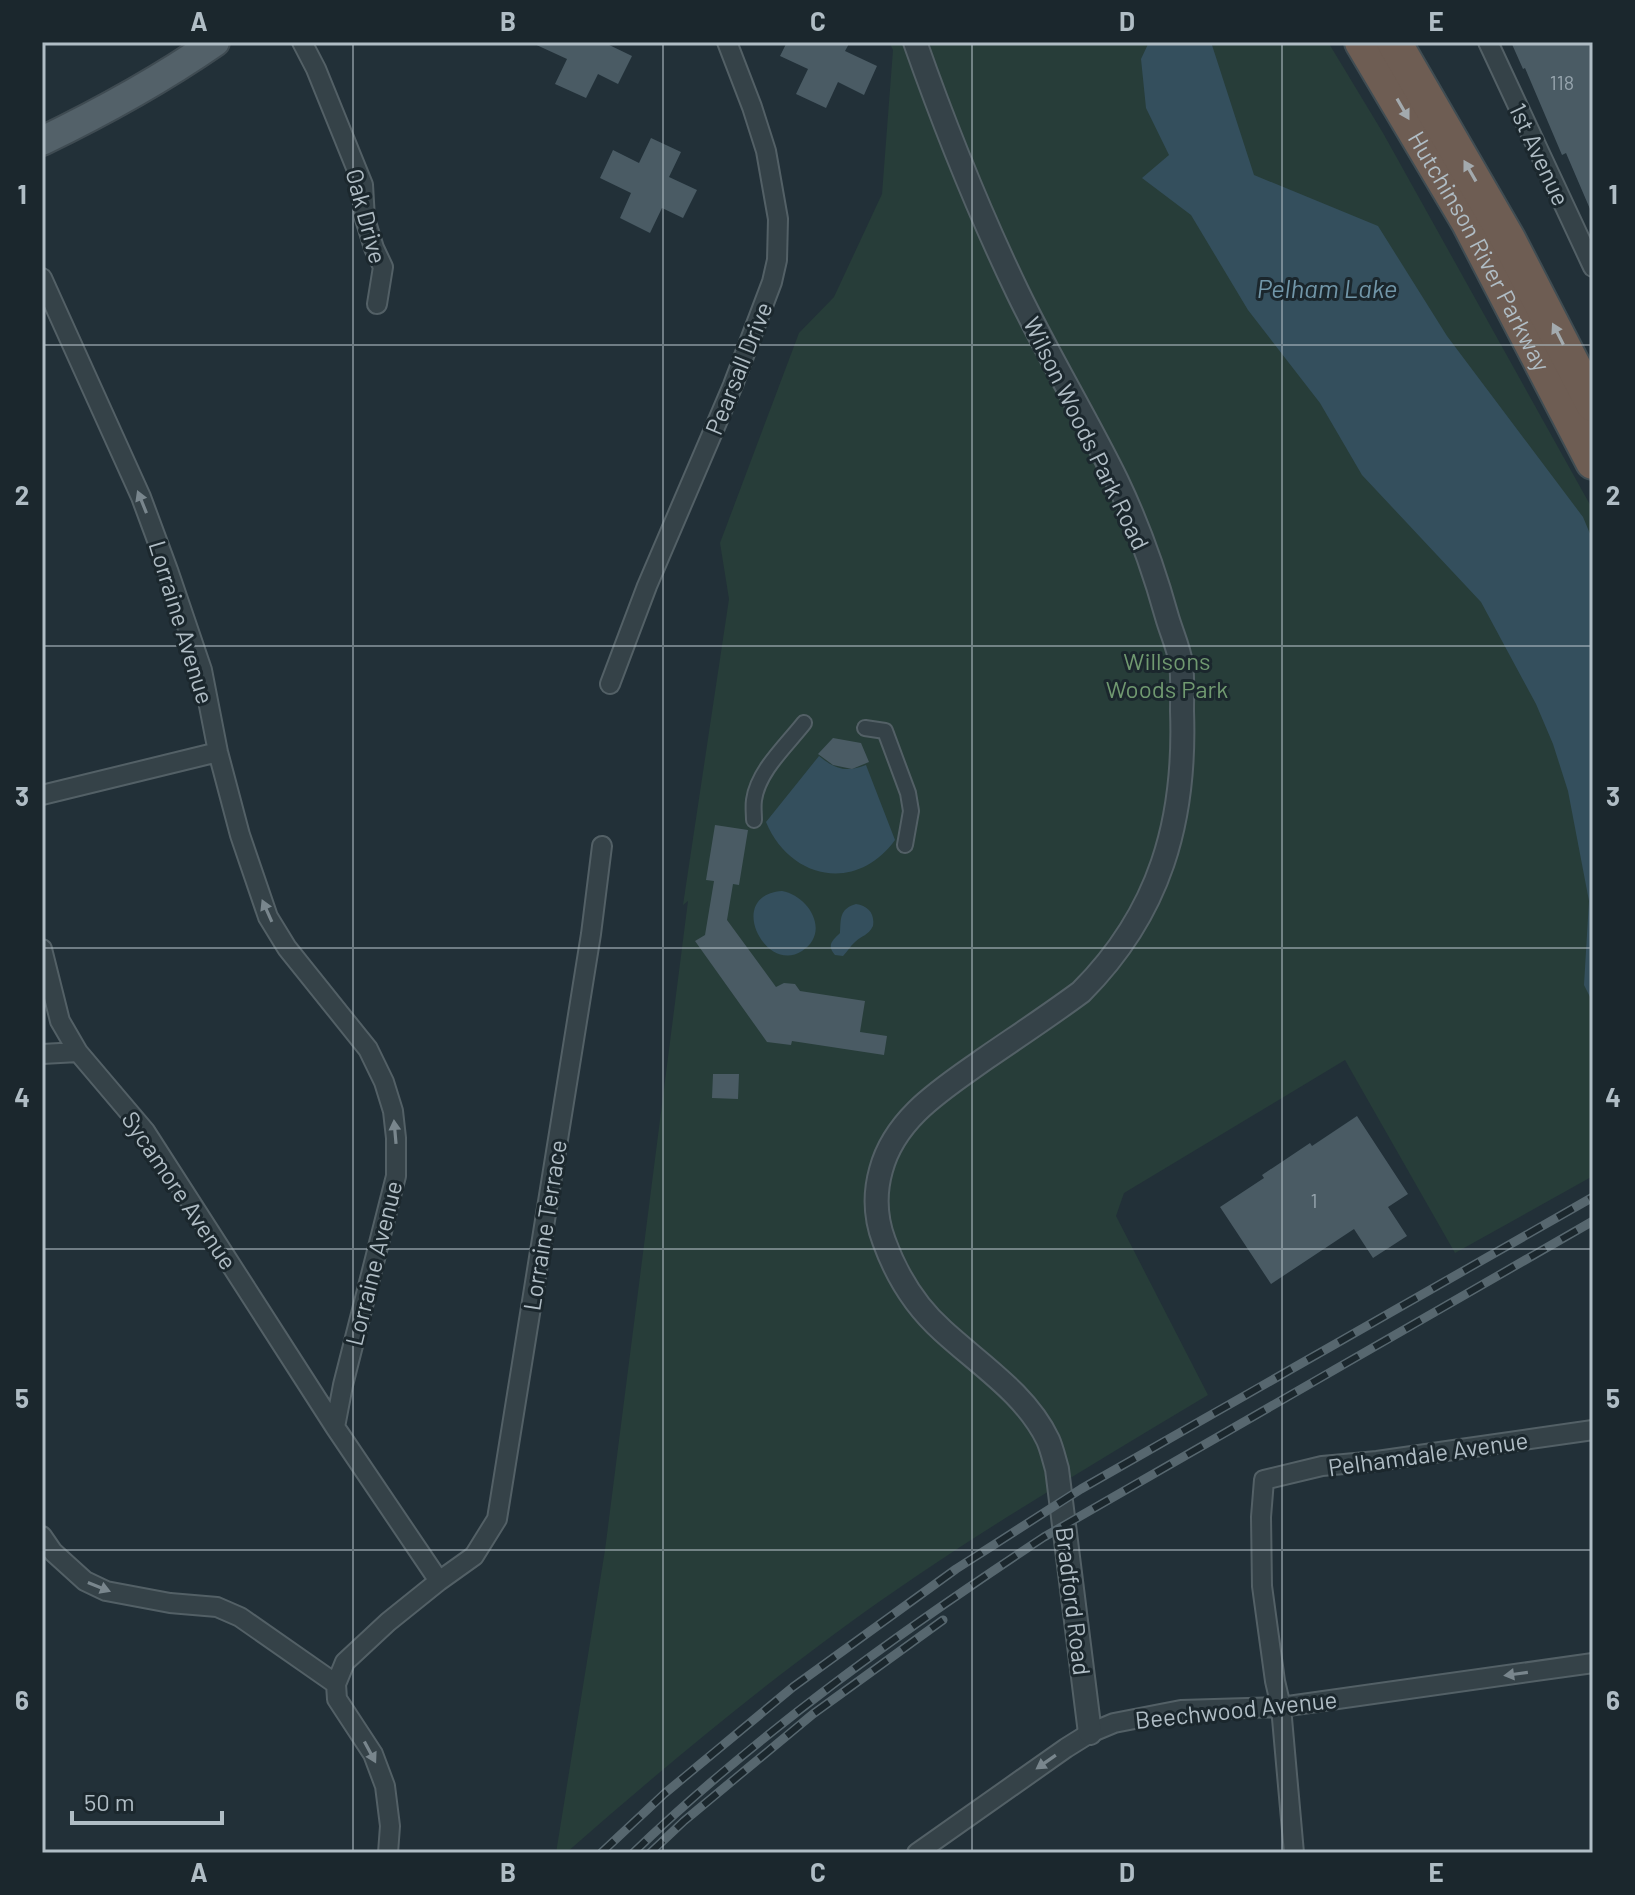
<svg xmlns="http://www.w3.org/2000/svg" width="1635" height="1895" font-family="Barlow,sans-serif">
<style>
.green{fill:#273d39}
.water{fill:#344f5d}
.building{fill:#4a5b64}
.lines{fill:none;stroke-linecap:round;stroke-linejoin:round}
.pedestrian-casing{stroke:#536066;stroke-width:18}
.minor-casing{stroke:#536066;stroke-width:22}
.tertiary-casing{stroke:#536066;stroke-width:26}
.primary-casing{stroke:#3f4b52;stroke-width:32}
.motorway-casing{stroke:#404d53;stroke-width:38}
.pedestrian{stroke:#354248;stroke-width:14}
.minor{stroke:#354248;stroke-width:18}
.tertiary{stroke:#354248;stroke-width:22}
.primary{stroke:#536169;stroke-width:28}
.motorway{stroke:#6e5d53;stroke-width:34}
.rail-casing{stroke:#57676f;stroke-width:9}
.rail{stroke:#1b272d;stroke-width:6;stroke-dasharray:18;stroke-linecap:butt}
.oneway{fill:#a3aaae}
.oneway2{fill:#79868d}
.grid{fill:none;stroke:#b0bdc5;stroke-width:2;stroke-opacity:0.55}
.labels{text-anchor:middle;dominant-baseline:central;stroke-width:6;stroke-linejoin:round;paint-order:stroke}
.number-label{font-size:20px;fill:#96a4ad}
.street-label{font-size:24px;fill:#b0bdc5;stroke:#1b272d}
.park-label{font-size:24px;fill:#709970;stroke:#1b272d}
.water-label{font-size:26px;font-style:italic;fill:#7196a8;stroke:#1b272d}
.neatline{fill:none;stroke:#b0bdc5;stroke-width:3}
.grid-label{font-size:26px;text-anchor:middle;font-weight:bold;fill:#b0bdc5}
</style>
<rect width="100%" height="100%" fill="#223038"/>
<!-- green -->
<path class="green" d="M889,42H1328L1383,133L1593,510V1176L1455,1253L1345,1060L1124,1193L1116,1216L1208,1395C1085,1469 960,1542 844,1627C748,1697 656,1774 566,1853H556L605,1550L688,901L683,905L729,599L720,543L799,333L834,297L882,194L893,50Z"/>
<!-- water -->
<path class="water" d="M1149,42H1211L1254,175L1378,226L1447,336L1583,517L1593,541V1003L1584,985L1589,901L1568,791L1553,744L1536,704L1481,602L1362,475L1320,403L1248,310L1191,215L1142,178L1169,155L1146,108L1141,59Z
M819,756C835,769 846,773 866,765L895,840C857,893 790,880 766,822Z
M782,891C809,896 831,932 802,951C765,975 725,895 782,891Z
M856,904C868,906 875,913 873,926C868,936 862,935 855,942C850,946 848,951 843,956L835,955C826,945 833,940 840,933C841,919 839,909 856,904Z"/>
<!-- building -->
<path class="building" d="M530,42H603L632,56L618,84L598,74L586,98L555,84L567,59Z
M787,42H850L845,51L877,66L864,95L838,82L826,108L796,94L808,69L780,56Z
M1511,42H1593V216L1566,153L1562,155L1525,68L1523,69Z
M651,138L681,152L669,177L697,190L683,218L662,208L650,233L620,218L631,193L600,178L613,150L639,163Z
M833,738L861,743L869,762L852,769L833,765L818,754Z
M715,825L748,830L739,885L733,884L727,920L776,987L784,983L795,984L800,991L865,1001L860,1032L887,1036L884,1055L792,1041L791,1045L767,1042L695,941L705,935L714,881L706,880Z
M713,1074H739L738,1099L712,1098Z
M1357,1116L1408,1194L1388,1207L1407,1236L1373,1258L1354,1229L1271,1284L1220,1207L1264,1178L1262,1175L1310,1143L1312,1146Z"/>
<g class="lines">
<defs>
<path id="pedestrian" d="M865,728L885,731L908,793L911,811L905,845
M754,820C754,814 753,807 754,800C758,771 786,746 804,723"/>
<path id="minor" d="M302,42L316,69L363,185L365,219L374,248L383,267L377,304
M1488,42L1593,267
M42,278L141,497L168,570L202,670L218,752L240,835L268,917L287,948L368,1049L384,1082L393,1111L396,1138V1176L343,1385L335,1427
M610,684L647,586L733,385L772,282L777,260L778,219L766,151L752,107L727,42
M42,795L218,752
M42,949L60,1021L78,1052L145,1131L335,1427L439,1581L388,1622L345,1662L336,1684L337,1699L373,1754L385,1786L390,1826L388,1853
M42,1054L78,1052
M42,1536L53,1552L85,1581L106,1591L170,1603L217,1607L240,1617L336,1684
M439,1581L474,1556L497,1519L591,934L602,846
M917,1853L1066,1748L1090,1733L1114,1723L1181,1710L1281,1707L1593,1663
M1294,1853L1281,1707L1275,1681L1262,1586L1261,1517L1264,1480L1322,1466L1377,1461L1593,1430"/>
<path id="tertiary" d="M915,42C945,127 979,212 1018,293C1049,357 1086,418 1117,481C1138,525 1154,570 1167,617C1171,631 1179,649 1181,663C1183,679 1182,696 1182,711C1186,821 1160,913 1081,992C1050,1015 1018,1036 986,1058C944,1088 895,1117 881,1170C874,1195 875,1217 884,1241C897,1277 915,1306 943,1331C980,1365 1026,1394 1048,1440C1052,1449 1054,1459 1057,1469L1090,1733"/>
<path id="primary" d="M42,141C102,112 160,80 215,42"/>
<g id="motorway">
<path id="s1" d="M1362,42L1468,221L1593,462"/>
<path d="M1394,42L1508,239L1593,404"/>
</g>
</defs>
<!-- pedestrian casing -->
<use href="#pedestrian" class="pedestrian-casing"/>
<!-- minor casing -->
<use href="#minor" class="minor-casing"/>
<!-- tertiary casing -->
<use href="#tertiary" class="tertiary-casing"/>
<!-- primary casing -->
<use href="#primary" class="primary-casing"/>
<!-- motorway casing -->
<use href="#motorway" class="motorway-casing"/>
<!-- pedestrian -->
<use href="#pedestrian" class="pedestrian"/>
<!-- minor -->
<use href="#minor" class="minor"/>
<!-- tertiary -->
<use href="#tertiary" class="tertiary"/>
<!-- primary -->
<use href="#primary" class="primary"/>
<!-- motorway -->
<use href="#motorway" class="motorway"/>
<defs>
<path id="rail" d="M601,1853L664,1794L793,1687L956,1569L1081,1489L1593,1197
M633,1853C758,1733 900,1632 1044,1537L1593,1221
M650,1853L684,1821L813,1714L943,1620"/>
</defs>
<!-- rail casing -->
<use href="#rail" class="rail-casing"/>
<!-- rail -->
<use href="#rail" class="rail"/>
</g>
<!-- one-way arrows -->
<defs><path id="oneway-solid" d="M-6-.8H1V-3.2L6.5 0L1 3.2V.8H-6Z" transform="scale(2)"/></defs>
<g class="oneway">
<use href="#oneway-solid" transform="translate(1403 109) rotate(60)"/>
<use href="#oneway-solid" transform="translate(1470 171) rotate(-120)"/>
<use href="#oneway-solid" transform="translate(1558 334) rotate(-117)"/>
</g>
<g class="oneway2">
<use href="#oneway-solid" transform="translate(142 502) rotate(-112)"/>
<use href="#oneway-solid" transform="translate(267 911) rotate(-114)"/>
<use href="#oneway-solid" transform="translate(395 1132) rotate(-95)"/>
<use href="#oneway-solid" transform="translate(99 1587) rotate(22)"/>
<use href="#oneway-solid" transform="translate(1516 1674) rotate(172)"/>
<use href="#oneway-solid" transform="translate(370 1752) rotate(62)"/>
<use href="#oneway-solid" transform="translate(1046 1762) rotate(145)"/>
</g>
<!-- grid -->
<path class="grid" d="M353,42V1853M663,42V1853M972,42V1853M1282,42V1853M42,345H1593M42,646H1593M42,948H1593M42,1249H1593M42,1550H1593"/>
<g class="labels">
<!-- number labels -->
<g class="number-label">
<text x="1562" y="82">118</text>
<text x="1314" y="1200">1</text>
</g>
<!-- street labels -->
<g class="street-label">
<text transform="translate(1540 154) rotate(65)">1st Avenue</text>
<text transform="translate(367 216) rotate(75)">Oak Drive</text>
<text stroke="none"><textPath href="#s1" startOffset="240">Hutchinson River Parkway</textPath></text>
<text transform="translate(738 368) rotate(-68)">Pearsall Drive</text>
<text transform="translate(1087 433) rotate(64)">Wilson Woods Park Road</text>
<text transform="translate(182 622) rotate(73)">Lorraine Avenue</text>
<text transform="translate(180 1190) rotate(56)">Sycamore Avenue</text>
<text transform="translate(544 1225) rotate(-81)">Lorraine Terrace</text>
<text transform="translate(373 1263) rotate(-76)">Lorraine Avenue</text>
<text transform="translate(1428 1453) rotate(-8)">Pelhamdale Avenue</text>
<text transform="translate(1074 1601) rotate(83)">Bradford Road</text>
<text transform="translate(1236 1709) rotate(-6)">Beechwood Avenue</text>
</g>
<!-- park labels -->
<g class="park-label">
<text x="1167" y="660">Willsons<tspan x="1167" dy="28">Woods Park</tspan></text>
</g>
<!-- water labels -->
<g class="water-label">
<text x="1327" y="287">Pelham Lake</text>
</g>
</g>
<!-- border -->
<rect width="1635" height="1895" fill="none" stroke="#1b272d" stroke-width="88"/>
<!-- scale -->
<path d="M72 1811v12h150v-12" fill="none" stroke="#b0bdc5" stroke-width="4"/>
<text x="84" y="1811" font-size="24" fill="#b0bdc5" stroke="#1b272d" stroke-width="6" paint-order="stroke">50 m</text>
<rect x="44" y="44" width="1547" height="1807" class="neatline"/>
<g class="grid-label">
<text x="199" y="31">A</text>
<text x="508" y="31">B</text>
<text x="818" y="31">C</text>
<text x="1127" y="31">D</text>
<text x="1436" y="31">E</text>
<text x="22" y="204">1</text>
<text x="1613" y="204">1</text>
<text x="22" y="505">2</text>
<text x="1613" y="505">2</text>
<text x="22" y="806">3</text>
<text x="1613" y="806">3</text>
<text x="22" y="1107">4</text>
<text x="1613" y="1107">4</text>
<text x="22" y="1408">5</text>
<text x="1613" y="1408">5</text>
<text x="22" y="1710">6</text>
<text x="1613" y="1710">6</text>
<text x="199" y="1882">A</text>
<text x="508" y="1882">B</text>
<text x="818" y="1882">C</text>
<text x="1127" y="1882">D</text>
<text x="1436" y="1882">E</text>
</g>
</svg>
